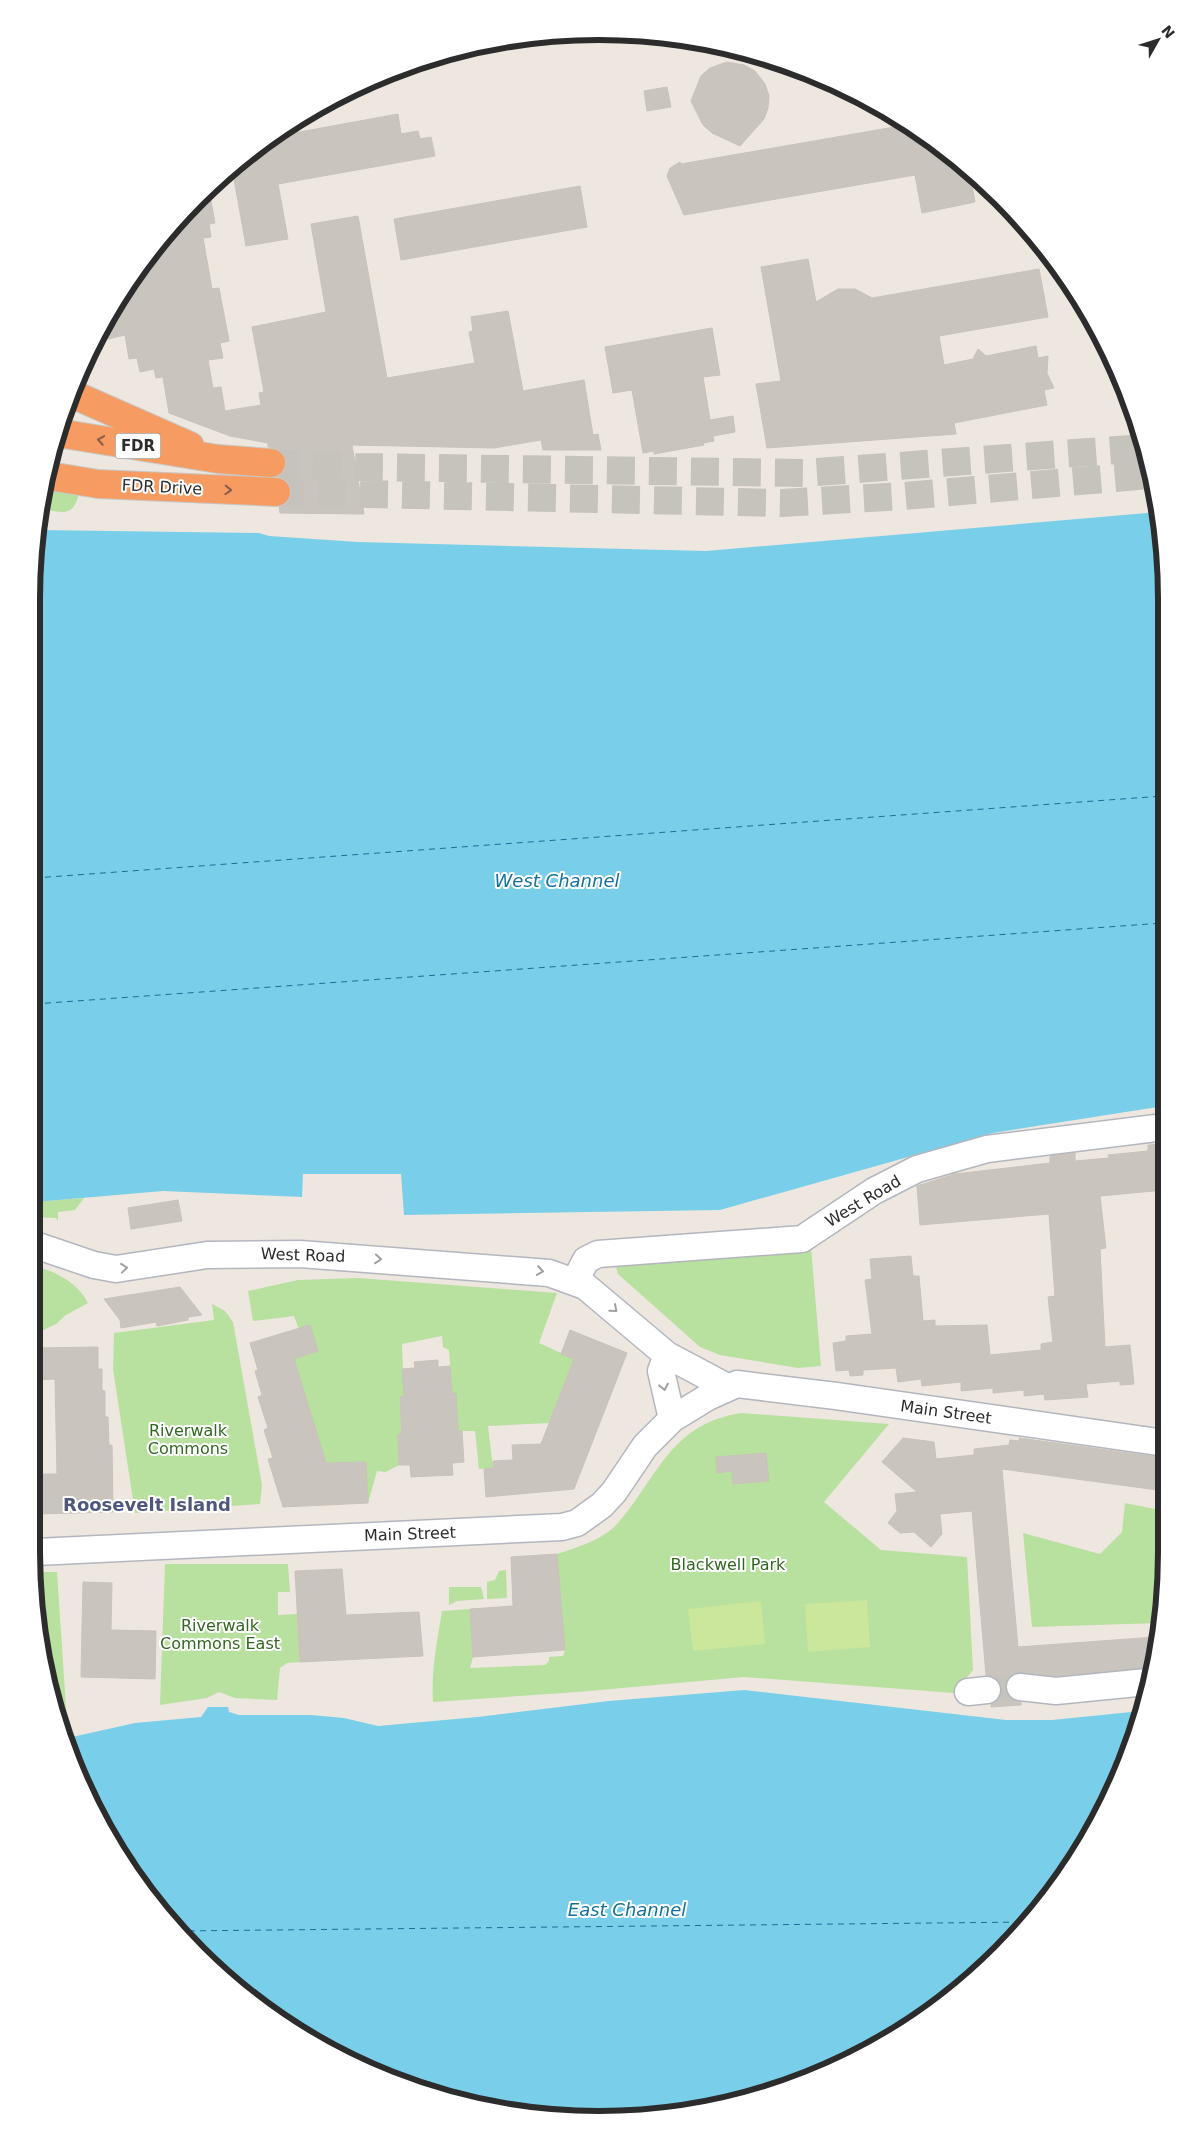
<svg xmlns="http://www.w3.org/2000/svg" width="1198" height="2151" font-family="'DejaVu Sans',sans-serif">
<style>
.green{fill:#b8e09f}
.pitch{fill:#cae79c}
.water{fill:#79cfe9}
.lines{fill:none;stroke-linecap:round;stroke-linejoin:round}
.ferry{stroke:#157098;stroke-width:1;stroke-dasharray:6 5;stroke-linecap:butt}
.building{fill:#c9c5be;stroke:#c9c2b9}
.minor-tunnel{stroke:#c6c2bc;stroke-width:26;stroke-dasharray:26 13;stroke-linecap:butt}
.highway-tunnel{stroke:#c6c2bc;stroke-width:28;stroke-dasharray:28 14;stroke-linecap:butt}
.minor-casing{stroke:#b3b6bf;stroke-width:29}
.highway-casing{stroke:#c8c8c8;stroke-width:30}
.minor{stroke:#fff;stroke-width:26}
.highway{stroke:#f69c62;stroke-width:28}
.oneway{stroke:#875e44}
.oneway2{stroke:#a0a0a0}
.labels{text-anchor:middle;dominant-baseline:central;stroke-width:4;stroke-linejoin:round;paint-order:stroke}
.shield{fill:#fff;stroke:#6b6b6b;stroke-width:1}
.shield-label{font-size:15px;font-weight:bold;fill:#2c2c2c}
.street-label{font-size:16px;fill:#2c2c2c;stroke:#fff}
.park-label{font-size:16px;fill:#31671f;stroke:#fff}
.water-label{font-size:18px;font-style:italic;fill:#157098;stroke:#fff}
.neighbourhood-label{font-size:18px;font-weight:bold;fill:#4f587b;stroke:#fff}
.rim{fill:none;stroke:#2c2c2c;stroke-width:6}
</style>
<rect width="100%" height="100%" fill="#ede7e0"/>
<!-- green -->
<path class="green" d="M47,487L79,493C73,519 62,511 43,510Z
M84,1198L75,1210L58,1212V1221L56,1218L35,1217V1202Z
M811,1247L821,1366L798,1368L720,1355L700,1347L618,1274L616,1267L621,1264Z
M35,1266C57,1272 78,1283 88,1303L66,1315L56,1324L35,1334Z
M358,1278L557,1293L539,1343L574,1359L549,1423L488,1426L493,1468L479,1469L475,1431H458L455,1393L452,1394L449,1350L443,1347L442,1336L402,1344L404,1396L400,1397L402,1434L398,1435L399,1465L386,1472L377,1471L368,1503L366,1462H348L327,1468L294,1359L318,1351L310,1325L299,1329L294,1316L253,1321L248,1291L298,1280Z
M212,1304L225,1311L233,1322L262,1485L260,1504L135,1513L113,1369L114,1333L214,1320Z
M35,1391C42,1407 48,1428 36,1443Z
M741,1413L889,1424L824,1502L881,1550L967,1557L973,1670L954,1693L744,1677L578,1692L433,1702C431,1671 437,1642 442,1611L470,1609L473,1657L470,1668L545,1665L549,1661V1657L563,1656L565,1650L557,1554C578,1547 603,1540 618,1523C658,1477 670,1424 741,1413Z
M1125,1503L1165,1511L1166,1589L1159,1623L1032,1627L1023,1533L1100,1554L1122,1532Z
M165,1564H288L290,1592H278V1615L297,1614L300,1662L287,1663L280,1668L277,1700L235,1698L219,1692L207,1698L160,1705Z
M506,1570L507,1598L487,1599V1582L495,1580L499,1571Z
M36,1572H57L68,1737L63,1739L36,1626Z
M449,1587H481L484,1599L457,1601L449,1605Z"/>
<!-- pitch -->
<path class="pitch" d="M867,1600L870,1647L808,1652L805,1604Z
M761,1601L765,1644L693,1651L688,1609Z"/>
<!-- water -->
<path class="water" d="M1159,512L1162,525L1164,1106L993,1133L720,1210L404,1215L401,1174H303L302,1197L163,1191L35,1202L32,562L39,530L259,533L269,536L358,542L706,551Z
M744,1690L1006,1720H1052L1141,1711L1137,1734L1091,1836L1026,1926L973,1979L883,2044L816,2077L710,2109L636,2119L525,2115L452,2100L348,2061L283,2024L198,1954L148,1897L90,1803L63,1739L135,1723L201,1717L208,1707H228L229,1712L239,1715H311L344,1718L378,1726L478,1717L609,1701Z"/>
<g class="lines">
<!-- ferry -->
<path class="ferry" d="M34,878L1163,796
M34,1004L1163,923
M178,1931L1029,1922"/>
</g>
<!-- building -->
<path class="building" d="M727,62L744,65L755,71L765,84L769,96L768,108L764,119L740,146L712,133L703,125L691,101L701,76L710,68Z
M667,87L671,107L647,111L644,91Z
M398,114L401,134L418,131L420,139L431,137L435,156L278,184L288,239L246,246L232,168L254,148L272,137Z
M906,125L970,174L975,202L922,213L915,175L684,215L667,176L670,168L680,162L681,164Z
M580,186L587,227L401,260L394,219Z
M209,190L215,223L209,224L211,237L203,238L212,289L219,288L229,341L220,343L223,358L208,360L213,388L221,387L225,411L261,405L259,393L264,392L252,327L326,312L311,224L358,216L387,378L475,363L469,332L473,331L471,317L508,311L523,391L584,380L593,435L598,434L601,450H543L541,440L494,448L352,445L364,514L280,513L279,507L289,501L292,492L290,484L278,477L284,471L287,464L285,457L280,450L268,447V443L230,436L169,413L163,377L156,378L154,369L140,372L137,358L129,359L125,335L95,342L107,315L172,224Z
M808,259L816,302L838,289H855L872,298L1039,269L1048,317L939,336L944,365L973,359L978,349L986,356L1036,346L1038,358L1048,356L1047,373L1054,388L1044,390L1047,405L954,423L956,434L767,448L756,384L781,381L761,267Z
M712,328L720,375L703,377L710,420L733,416L735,432L713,436L714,441L703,443L704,445L654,454V451L643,453L632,390L613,393L605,347Z
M1164,1144V1190L1100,1196L1106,1248L1100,1249L1105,1347L1130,1345L1134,1384L1120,1385V1381L1086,1384L1088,1397L1045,1400L1044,1394L1024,1396V1390L993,1393V1388L961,1391V1382L922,1386L921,1379L898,1382L896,1368L863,1370V1375L850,1376L849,1370L836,1371L833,1343L846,1341V1336L872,1334L865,1280L872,1279L870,1259L911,1256L913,1276H919L923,1321L935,1320V1326L987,1325L990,1355L1041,1350V1344L1053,1342L1048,1297L1055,1296L1049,1214L920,1225L917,1186L955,1174L1050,1163V1156L1075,1153V1161L1109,1158L1108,1155L1148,1151V1145Z
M178,1200L182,1221L131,1229L128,1208Z
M180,1287L202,1315L188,1317V1320L157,1326L156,1322L121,1328L120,1320L104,1299Z
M310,1325L318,1351L294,1359L326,1463L366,1462L368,1503L283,1507L268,1459L273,1458L264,1430L268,1428L258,1397L262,1395L255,1371L258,1370L250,1343Z
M570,1330L627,1353L574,1489L486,1497L484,1469L493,1468V1461L513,1460L512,1445L541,1444L574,1359L561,1354Z
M98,1347V1369H102V1390L105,1391V1417H108L109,1445H112L113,1512L36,1514V1474H57L55,1379L37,1380V1348Z
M438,1360V1367L450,1366L452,1394L456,1393L458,1431H462L464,1462L452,1463L453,1475L411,1477L410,1465H399L398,1434H402L400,1397L404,1396L402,1369L415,1368L414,1362Z
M903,1438L934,1442L936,1459L974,1455V1449L1009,1445L1010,1440L1019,1441V1438L1165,1458V1491L1002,1469L1018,1647L1156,1637L1150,1668L1056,1676L1014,1673L1008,1679L1005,1686L1006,1693L1011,1699L1021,1702V1705L991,1707V1704L1000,1697L1002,1689L999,1681L994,1677L986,1675L972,1511L940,1514L942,1534L931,1547L914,1532L900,1533L888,1523L897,1511L895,1494L917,1492L882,1462Z
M766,1453L769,1481L733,1484L732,1471L717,1473L716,1457Z
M557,1554L565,1650L473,1657L470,1609L513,1606L511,1557Z
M342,1569L346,1615L419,1612L423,1656L300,1662L295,1571Z
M83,1582L112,1583L111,1630L156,1631L155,1679L81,1677Z"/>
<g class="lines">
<!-- minor-tunnel -->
<path class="minor-tunnel" d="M987,1690L1020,1687"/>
<!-- highway-tunnel -->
<path class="highway-tunnel" d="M271,463L356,467L803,473L1144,448
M276,492L781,503L904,496L1150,475"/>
<defs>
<path id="minor" d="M35,1245L94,1265L116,1269L207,1255L300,1254L549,1273L585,1286L667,1355L727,1387
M575,1281L586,1260L598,1254L802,1239L874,1191L917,1169L987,1149L1164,1127
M667,1355L661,1371L672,1419
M36,1552L562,1527L577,1523L602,1505L614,1492L645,1446L672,1419L708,1397L737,1384L836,1396L1165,1443
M1020,1687L1056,1691L1147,1682
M968,1692L987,1690"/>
<path id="highway" d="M72,394L190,446
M58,433L218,459L271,463
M49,476L98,484L276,492"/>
</defs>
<!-- minor casing -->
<use href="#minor" class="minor-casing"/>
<!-- highway casing -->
<use href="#highway" class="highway-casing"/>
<!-- minor -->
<use href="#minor" class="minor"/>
<!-- highway -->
<use href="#highway" class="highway"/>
</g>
<!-- one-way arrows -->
<defs><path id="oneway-chevron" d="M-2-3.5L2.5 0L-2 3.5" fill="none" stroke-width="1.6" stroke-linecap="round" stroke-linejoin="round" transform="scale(1.25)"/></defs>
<g class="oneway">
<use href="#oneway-chevron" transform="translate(101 440) rotate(-171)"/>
<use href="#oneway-chevron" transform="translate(228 490) rotate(2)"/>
</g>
<g class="oneway2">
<use href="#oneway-chevron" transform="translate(378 1259) rotate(5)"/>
<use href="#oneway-chevron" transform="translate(124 1268) rotate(-6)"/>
<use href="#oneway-chevron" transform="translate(540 1271) rotate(9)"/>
<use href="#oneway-chevron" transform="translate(614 1309) rotate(41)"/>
<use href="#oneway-chevron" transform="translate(664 1387) rotate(79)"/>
</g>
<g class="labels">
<!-- shield labels -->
<rect class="shield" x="115.5" y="433.5" width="45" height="25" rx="4"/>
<g class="shield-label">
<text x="138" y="446">FDR</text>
</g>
<!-- street labels -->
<g class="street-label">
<text transform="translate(162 487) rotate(3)">FDR Drive</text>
<text transform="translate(863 1201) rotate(-31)">West Road</text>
<text transform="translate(303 1255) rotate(2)">West Road</text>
<text transform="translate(946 1412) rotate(8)">Main Street</text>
<text transform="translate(410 1534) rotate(-2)">Main Street</text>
</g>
<!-- park labels -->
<g class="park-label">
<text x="188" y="1430">Riverwalk<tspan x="188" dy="18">Commons</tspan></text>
<text x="728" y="1564">Blackwell Park</text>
<text x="220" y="1625">Riverwalk<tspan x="220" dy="18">Commons East</tspan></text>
</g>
<!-- water labels -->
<g class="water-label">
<text x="557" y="880">West Channel</text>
<text x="627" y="1909">East Channel</text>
</g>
<!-- neighbourhood labels -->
<g class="neighbourhood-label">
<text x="147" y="1504">Roosevelt Island</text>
</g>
</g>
<!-- crop -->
<path d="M0 0H1198V2151H0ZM599 40H599A559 559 0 0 1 1158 599V1552A559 559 0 0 1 599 2111H599A559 559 0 0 1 40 1552V599A559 559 0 0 1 599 40Z" fill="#fff" fill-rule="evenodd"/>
<path class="rim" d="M599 40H599A559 559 0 0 1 1158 599V1552A559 559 0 0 1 599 2111H599A559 559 0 0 1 40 1552V599A559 559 0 0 1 599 40Z"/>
<!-- north arrow -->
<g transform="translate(1158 40) rotate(51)" stroke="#ffffff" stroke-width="4" paint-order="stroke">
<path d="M0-4L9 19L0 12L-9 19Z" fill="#2c2c2c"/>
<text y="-8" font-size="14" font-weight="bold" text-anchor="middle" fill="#2c2c2c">N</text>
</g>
</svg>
